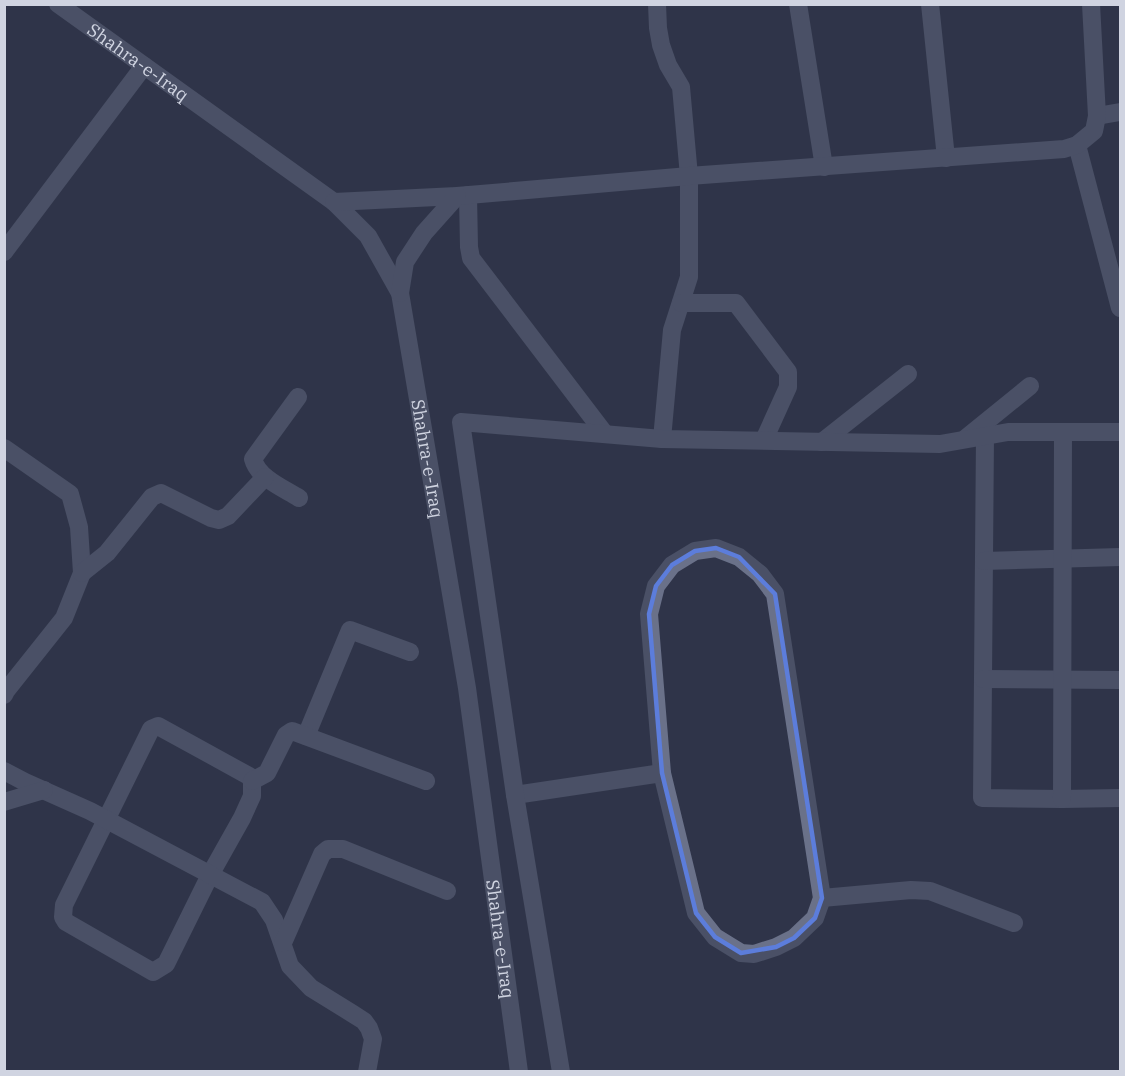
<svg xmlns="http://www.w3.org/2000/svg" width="1125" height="1076" font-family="'IBM Plex Serif',serif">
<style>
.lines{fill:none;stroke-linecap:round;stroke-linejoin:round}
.minor{stroke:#6a7189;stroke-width:18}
.marked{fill:none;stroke:#5c7ddb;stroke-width:4.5;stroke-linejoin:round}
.labels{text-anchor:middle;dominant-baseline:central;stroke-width:6;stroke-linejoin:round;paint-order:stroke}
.street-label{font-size:18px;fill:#d0d4e1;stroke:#2f3449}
</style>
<rect width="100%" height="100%" fill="#2f3449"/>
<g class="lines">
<!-- minor -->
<g class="minor">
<path id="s1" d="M58,4L334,202L368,236L400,293L467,688L519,1072"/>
<path d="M657,4L658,28L661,45L668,65L681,87L689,176V277L672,330L662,439"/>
<path d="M798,4L824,167"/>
<path d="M930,4L946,158"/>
<path d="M1097,116L1120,112"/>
<path d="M1077,145L1120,308"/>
<path d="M468,195L469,247L471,258L605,434"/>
<path d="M334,202L457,196L689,176L1064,149L1077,145L1094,131L1097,116L1091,4"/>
<path d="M4,252L144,66"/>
<path d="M400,293L405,262L424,233L457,196"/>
<path d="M681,303H736L788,372V387L764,440"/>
<path d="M298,397L253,459C258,478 283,488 299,498"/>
<path d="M985,436L982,798L1062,799L1120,798"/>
<path d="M966,438L1030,386"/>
<path d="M822,442L908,374"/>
<path d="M4,448L70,494L79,527L82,573L64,618L6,691L4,695"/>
<path d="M716,548L739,557L760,574L775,594L822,898L815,918L794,938L776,947L754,954L741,953L715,937L696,913L662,773L649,614L656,586L672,565L695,551Z"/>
<path d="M984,561L1120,557"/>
<path d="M82,573L107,553L152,497L161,493L211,518L219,520L228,516L265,477"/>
<path d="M983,679L1120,680"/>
<path d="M158,726L249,776L252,781V796L242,818L210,875L166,964L153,972L66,922L63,917L64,905L151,729Z"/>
<path d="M306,736L350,630L410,652"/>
<path d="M4,771L25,782L90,811L262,902L274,920L290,966L311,988L353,1014L364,1021L369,1028L373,1039L367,1072"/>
<path d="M252,781L267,773L286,735L292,731L426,781"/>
<path d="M515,795L662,773"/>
<path d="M1062,799L1063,432"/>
<path d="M4,802L44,790"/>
<path d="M822,898L911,890L930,891L1014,923"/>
<path d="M283,943L322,854L328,849H343L447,891"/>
<path d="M561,1072L515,795L461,422L662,439L940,444L1008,432H1120"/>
</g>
</g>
<!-- marked area -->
<path d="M0 0H1125V1076H0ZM716,548L739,557L775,594L822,898L815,918L794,938L776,947L741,953L715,937L696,913L662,773L649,614L656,586L672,565L695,551Z" fill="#2f3449" fill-opacity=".55" fill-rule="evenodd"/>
<path class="marked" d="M716,548L739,557L775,594L822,898L815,918L794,938L776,947L741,953L715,937L696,913L662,773L649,614L656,586L672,565L695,551Z"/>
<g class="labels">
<!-- street labels -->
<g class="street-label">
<text stroke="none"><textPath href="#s1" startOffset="99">Shahra-e-Iraq</textPath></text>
<text stroke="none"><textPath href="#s1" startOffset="621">Shahra-e-Iraq</textPath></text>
<text stroke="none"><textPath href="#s1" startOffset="1107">Shahra-e-Iraq</textPath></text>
</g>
</g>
<!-- border -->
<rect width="1125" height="1076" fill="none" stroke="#d0d4e1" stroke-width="12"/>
</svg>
